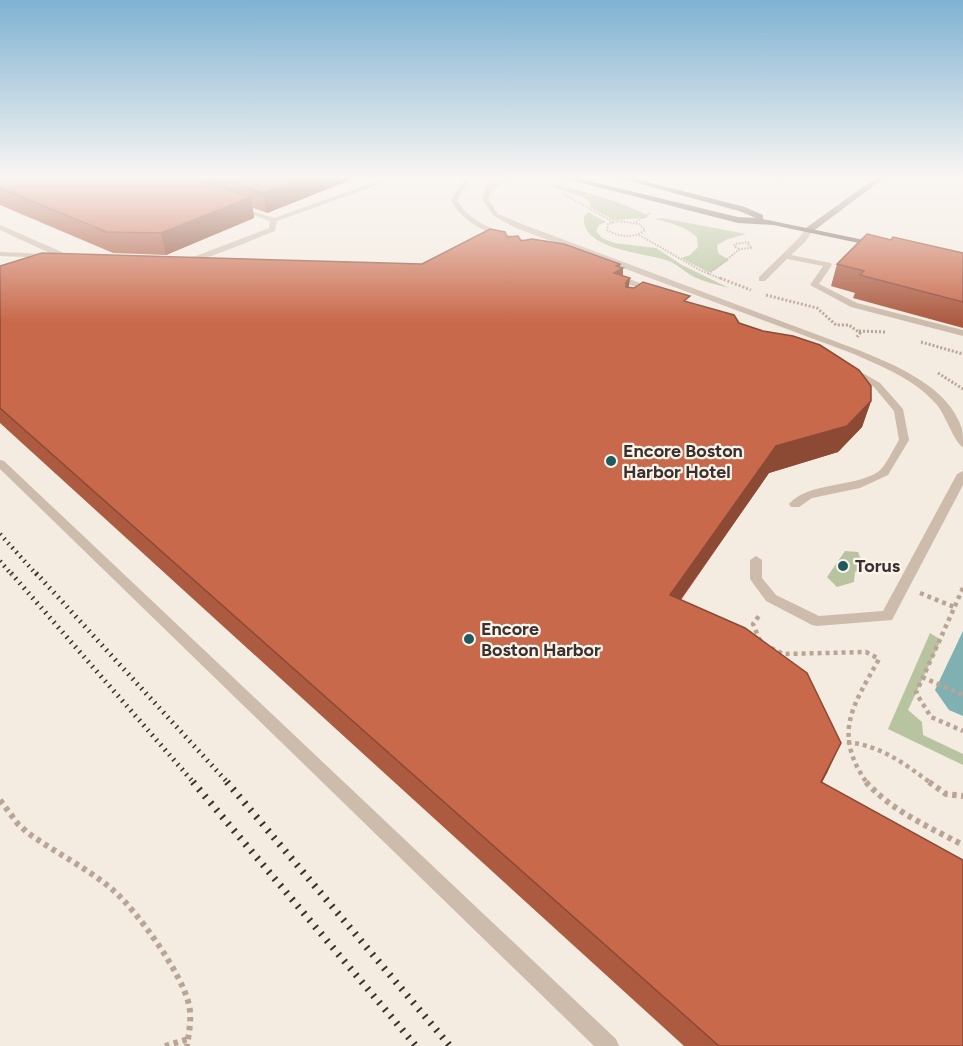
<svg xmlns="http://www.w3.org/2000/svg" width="963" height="1046" font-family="Figtree,sans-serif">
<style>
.green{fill:#b8c4a0}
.water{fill:#7fb0b2}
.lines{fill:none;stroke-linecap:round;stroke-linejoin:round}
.path-far3{stroke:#b9a596;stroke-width:2;stroke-dasharray:1.5 1.5;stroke-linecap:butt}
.path-far2{stroke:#b9a596;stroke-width:3;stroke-dasharray:2 2;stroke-linecap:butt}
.path-far1{stroke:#b9a596;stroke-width:4.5;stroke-dasharray:4 4;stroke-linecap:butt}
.path{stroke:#b9a596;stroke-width:6;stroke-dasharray:4.5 4.5;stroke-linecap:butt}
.lane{fill:#cdbbac;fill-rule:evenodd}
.secondary{fill:#a18a7d;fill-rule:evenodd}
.primary{fill:#7d675c;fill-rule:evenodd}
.rail-far2{stroke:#3b302b;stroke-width:4.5;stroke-dasharray:1.5 4.5;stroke-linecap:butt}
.rail-far1{stroke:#3b302b;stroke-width:5;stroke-dasharray:1.5 5;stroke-linecap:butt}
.rail{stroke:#3b302b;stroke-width:7;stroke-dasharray:2 7;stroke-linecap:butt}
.wall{fill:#ac5a40}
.shaded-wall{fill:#8c4a34}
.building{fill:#c8694b;stroke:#8c4a34;stroke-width:1.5}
.poi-dot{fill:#1f5a5e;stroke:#fbf5ee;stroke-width:2}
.labels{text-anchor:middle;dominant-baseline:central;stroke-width:4.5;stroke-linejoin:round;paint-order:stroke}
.poi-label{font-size:18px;font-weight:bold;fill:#3b302b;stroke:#fbf5ee;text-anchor:start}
</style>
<rect width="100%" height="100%" fill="#f4ebe1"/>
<!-- green -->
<path class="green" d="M550,185C564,184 638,207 648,216L646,218L613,220L590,207V202C578,192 563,193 550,185Z
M588,212L606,222L599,225L596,231L602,238L614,243L656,248L682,265L729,288C718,285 705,282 694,277C686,273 679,266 671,262C648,252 581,251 584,217Z
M662,218L746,234L728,239L717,245L718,253L729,260L713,271L708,272L681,258L690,255L698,247L697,237C684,226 671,223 655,219Z
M845,551L858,552L864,566L855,572L854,582L837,587L827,577Z
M930,633L941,640L908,710L922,722L923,735L963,754V765L888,729Z"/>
<!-- water -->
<path class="water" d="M963,631V716L949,710L935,690Z"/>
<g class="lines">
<!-- path-far3 -->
<path class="path-far3" d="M562,193L613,222
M618,221L639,224L645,230C633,239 620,237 607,230L608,224Z
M636,222L650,213
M639,235L700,270L724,280
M739,249L734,246L735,244L749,242
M708,274L740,249L752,248L747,243"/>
<!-- path-far2 -->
<path class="path-far2" d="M720,278L751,290
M766,295L817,308L836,325H849L860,333L857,337
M859,331L886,332
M921,342L963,354
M938,373L963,389"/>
<!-- path-far1 -->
<path class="path-far1" d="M963,588L916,693L931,717L963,731
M920,593L954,607
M760,641L753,624L761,613
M771,648L783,654L866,652L879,659C853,706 832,733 867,783
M922,677L963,695
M847,742C882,746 903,763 931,783"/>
<!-- path -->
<path class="path" d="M866,782C892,811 929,827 963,845
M929,782L946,794L963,796
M0,800L18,824L28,833C56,853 87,868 113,890C137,911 182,973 189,1005C192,1018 189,1032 187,1046
M165,1046L188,1039"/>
<!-- lane -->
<path class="lane" d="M378,176H384L383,183L277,221L275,231C257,237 195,268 180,259L196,256L269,228L270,221L237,209V207L274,218L378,181Z
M466,176H472L457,200C472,228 513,235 540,245V249H534C505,238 466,230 451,200Z
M490,176H496L494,182L509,176H517L492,190L488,199L498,214L522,224L861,351C897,366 949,387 962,429C963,434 963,441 963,447C955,444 945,414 937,405C916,380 883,367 854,354L516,228L494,216L482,199Z
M784,176H791L780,182H776V180Z
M845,176H855L877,182L874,184Z
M0,225L62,252L63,254L56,256L0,230Z
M806,228L813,230L805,242L791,255L831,263L832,265L819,284L857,303L963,330V336L851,307L810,285L823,266L787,259L765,281H759V277L799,238Z
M0,252L50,254L54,256L50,258L0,256Z
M612,274H618L656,290L649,292L612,278Z
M852,367L880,383L903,409L909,440L888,475L860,488L812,498L799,507H791L789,504C808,482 852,488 878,472C886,466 893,449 899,440L894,411L874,387L849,372V368Z
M0,460L4,461L616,1039L619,1046H594L0,469Z
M963,471V485L892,620L817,626L812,625L766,601L750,579V560L756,556L762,560V578L776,595L819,616L883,611L957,474Z"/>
<!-- secondary -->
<path class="secondary" d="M878,176H887L812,232H806V228Z"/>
<!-- primary -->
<path class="primary" d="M555,176H568L738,217L756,218L739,211L612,176H624L745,207L763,215V219L883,244L878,247L773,225L738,223Z"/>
<!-- rail-far2 -->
<path class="rail-far2" d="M0,534L37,575
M0,561L12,575"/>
<!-- rail-far1 -->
<path class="rail-far1" d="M11,573L194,783
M36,573L228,783"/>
<!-- rail -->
<path class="rail" d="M193,782L416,1046
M227,782L450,1046"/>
</g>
<!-- wall -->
<path class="wall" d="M0,176H360L267,213L253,208L254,218L166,255L113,253L0,205Z
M507,237L623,268V276L630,278L628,287L689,302L739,323L871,401L862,427L838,452L769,473L681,600L828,771L822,782L963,1046H684L0,423V266L422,264Z
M891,240L963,253V328L853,298L855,293L831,286L837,264Z"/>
<!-- shaded-wall -->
<path class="shaded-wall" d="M308,176H360L267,213L263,193Z
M251,197L254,218L166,255L161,233Z
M620,264V270L623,268L621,291L612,296L616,266Z
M630,278L627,301L626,282Z
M871,401L862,427L838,452L769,473L664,623L670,595L776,446Z
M841,743L828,771L808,809L821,782Z"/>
<!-- building -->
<path class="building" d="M0,176H188L251,197L161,233L107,232L0,188Z
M212,176H308L263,193Z
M490,229L505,232L507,237L518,236L521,241L532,239L564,244L620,264L616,266L623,268L614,273L630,278L626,282V287L634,288L643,282L690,296L684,301L734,315L739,323L763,331L793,336L820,345L859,370L871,386V401L847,426L776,446L670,595L745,628L807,673L841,743L821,782L963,860V1046H719L0,408V266L42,253L422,264Z
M867,234L891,240L893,237L963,253V302L860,275L864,271L837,264Z"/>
<!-- sky -->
<linearGradient id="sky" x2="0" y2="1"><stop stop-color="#7eb2d2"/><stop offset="0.55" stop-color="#faf6f2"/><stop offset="1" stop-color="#faf6f2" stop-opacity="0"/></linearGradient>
<rect width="963" height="322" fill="url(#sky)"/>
<!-- markers -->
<g class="poi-dot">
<circle cx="611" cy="461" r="6"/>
<circle cx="843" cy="566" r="6"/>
<circle cx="469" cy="639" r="6"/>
</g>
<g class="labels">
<!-- poi labels -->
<g class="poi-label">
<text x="623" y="451">Encore Boston<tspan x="623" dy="21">Harbor Hotel</tspan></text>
<text x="855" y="566">Torus</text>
<text x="481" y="629">Encore<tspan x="481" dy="21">Boston Harbor</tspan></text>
</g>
</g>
</svg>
